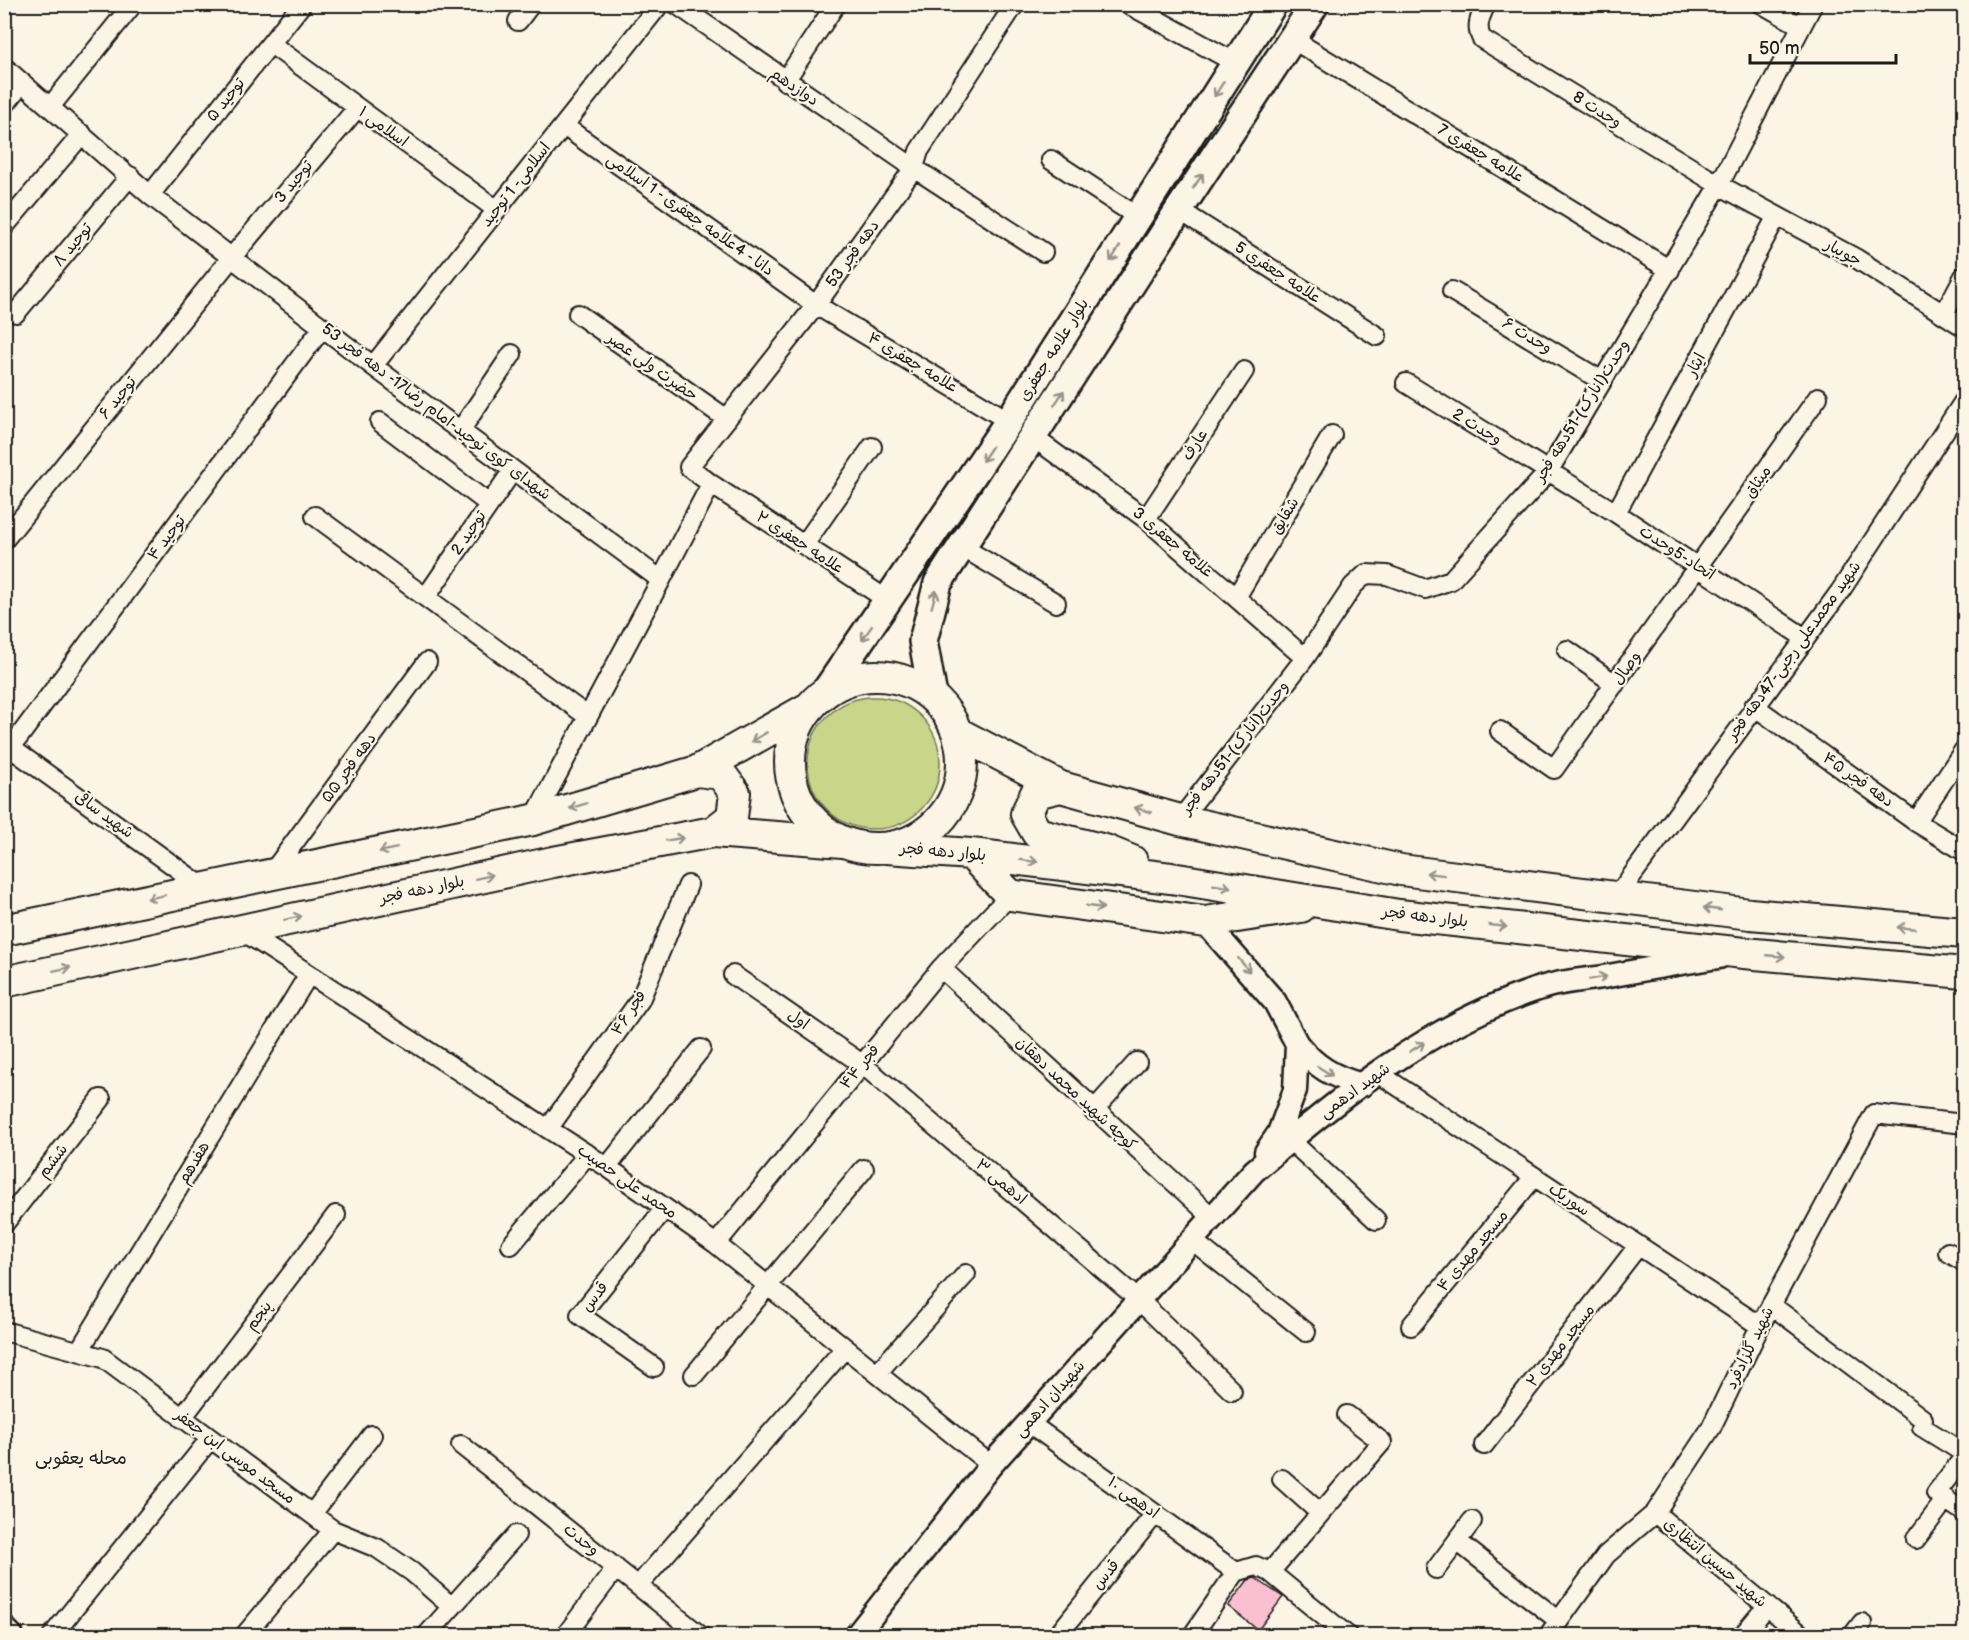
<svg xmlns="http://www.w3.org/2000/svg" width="1969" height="1640" font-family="'Balsamiq Sans','Playpen Sans Arabic',sans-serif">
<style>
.green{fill:#c9d689;stroke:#727952;stroke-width:1.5}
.building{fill:#fac0d1;stroke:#1c1c1c;stroke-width:1.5}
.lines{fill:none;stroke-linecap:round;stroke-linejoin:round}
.minor-casing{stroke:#1c1c1c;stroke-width:22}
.tertiary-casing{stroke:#1c1c1c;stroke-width:27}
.secondary-casing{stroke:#1c1c1c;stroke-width:32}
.primary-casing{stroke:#1c1c1c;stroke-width:34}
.minor{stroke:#fcf5e5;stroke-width:18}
.tertiary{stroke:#fcf5e5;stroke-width:22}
.secondary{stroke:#fcf5e5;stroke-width:27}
.primary{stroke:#fcf5e5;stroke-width:30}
.oneway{stroke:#97938b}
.labels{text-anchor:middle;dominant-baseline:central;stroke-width:4.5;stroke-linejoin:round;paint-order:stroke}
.street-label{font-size:16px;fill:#1c1c1c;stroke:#fcf5e5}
.neighbourhood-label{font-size:18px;fill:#1c1c1c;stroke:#fcf5e5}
</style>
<rect width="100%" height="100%" fill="#fcf5e5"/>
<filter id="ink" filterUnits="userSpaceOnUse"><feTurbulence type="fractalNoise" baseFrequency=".0167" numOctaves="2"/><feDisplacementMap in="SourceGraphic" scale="12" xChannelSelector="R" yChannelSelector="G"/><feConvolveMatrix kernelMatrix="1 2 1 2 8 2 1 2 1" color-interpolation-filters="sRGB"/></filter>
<g filter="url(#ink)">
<!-- green -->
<path class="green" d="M808 763a66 66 0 1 1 132 0a66 66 0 1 1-132 0Z"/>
<!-- building -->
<path class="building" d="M1255,1578L1283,1597L1258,1630L1228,1606L1248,1580Z"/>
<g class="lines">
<defs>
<path id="minor" d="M676,4L914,168L1043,252
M1128,4L1236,63
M1486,4C1480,17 1475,27 1482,39L1719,185L1857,259L1964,327
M1762,4L1801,26
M518,21L531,4
M1292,39L1670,270
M271,44L497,210
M4,67L150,195L373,366L661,580L533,820
M785,81L836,4
M4,106L22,83
M50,107L133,4
M564,126L816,305L1009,421
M1051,160L1138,217
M150,195L302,4
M1179,210L1377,336
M4,227L82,134
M1452,291L1602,381
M16,313L130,176
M578,314L727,419
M1944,314L1964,276
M373,366L660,4
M1406,383L1616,513L1805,638
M380,422L489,504
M460,431L512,354
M1034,438L1146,519L1305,658
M1616,513L1777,216
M315,516L587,716
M1146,519L1244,371
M4,540L232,257L357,108
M804,545L872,447
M962,547L1056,603
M661,580L711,484
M1237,596L1332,435
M426,597L513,470
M889,601L711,484L689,467L816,305L914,168L919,151L1015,4
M1567,650L1615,684
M1754,706L1916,822L1964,851
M1500,731L1554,769L1818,397
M4,743L203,887
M4,757L322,328
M1180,820L1305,658L1353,586L1366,574L1387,575L1425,589L1451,580L1548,472L1719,185L1813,4
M1916,822L1964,750
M271,874L427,662
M1617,896L1841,590L1964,401
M241,930L607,1167L716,1244L991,1465
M941,968L1212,1217
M733,975L862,1064L1139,1300L1232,1391
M1378,1073L1760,1326
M1093,1111L1137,1062
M548,1129L640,1000L688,885
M1290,1140L1376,1220
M607,1167L701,1049
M4,1224L101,1099
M1192,1240L1306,1332
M716,1244L941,968L1010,895
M511,1245L588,1154
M1948,1252L1964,1262
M1771,1305L1923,1419
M1411,1326L1534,1177
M4,1331L103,1358L333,1530L377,1548L412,1572L452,1607
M79,1351L309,974
M654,1367L580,1315L665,1208
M877,1373L966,1274
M694,1375L864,1169
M182,1418L336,1215
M1029,1423L1236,1572
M1922,1427L1964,1453
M461,1445L701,1636
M1484,1445L1638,1246
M1964,1457L1936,1493L1964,1512
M1282,1479L1319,1512
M1655,1513L1803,1636
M312,1514L372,1435
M1916,1539L1946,1499
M1457,1541L1558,1620
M1436,1569L1472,1521
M1270,1572L1382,1442L1347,1415
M638,1586L845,1348
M52,1636L210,1439
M244,1636L333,1530
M426,1636L516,1535
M565,1636L616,1568
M1057,1636L1155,1514
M1192,1636L1236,1572L1256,1566L1270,1572L1348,1636
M1548,1636L1606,1555L1655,1513L1711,1428L1760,1326L1874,1114L1964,1124
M1742,1636L1767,1606
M1852,1636L1862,1623"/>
<path id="tertiary" d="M1205,922L1275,1002L1297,1044L1295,1090L1279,1133L1266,1152
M1297,1044C1316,1067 1333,1077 1362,1085
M4,1628L12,1636
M856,1636L991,1465L1254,1171C1339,1097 1435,1021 1544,987C1563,981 1584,980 1603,977C1641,970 1680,963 1719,957"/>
<path id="secondary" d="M826,691L1009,421L1273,4
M933,696L923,641L938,583L1179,210L1315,4"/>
<path id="primary" d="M790 762a86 86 0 1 1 172 0a86 86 0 1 1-172 0Z
M958,733L1061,787L1180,820L1401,870L1750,914L1964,933
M697,771L721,774L735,793L732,817L713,832
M1061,787L1036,793L1026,814L1037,833L1105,850L1132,861
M887,848L971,854L1171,878L1399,915L1744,953L1964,973
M971,854L1010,895L1205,922L1301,907
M4,930L533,820L697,771L810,707
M4,982L553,862L713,832L843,842"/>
</defs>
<!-- minor casing -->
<use href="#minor" class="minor-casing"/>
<!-- tertiary casing -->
<use href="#tertiary" class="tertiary-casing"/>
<!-- secondary casing -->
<use href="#secondary" class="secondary-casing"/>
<!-- primary casing -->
<use href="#primary" class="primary-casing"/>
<!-- minor -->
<use href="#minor" class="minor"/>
<!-- tertiary -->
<use href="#tertiary" class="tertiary"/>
<!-- secondary -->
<use href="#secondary" class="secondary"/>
<!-- primary -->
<use href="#primary" class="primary"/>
</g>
<!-- one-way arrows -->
<defs><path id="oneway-shaft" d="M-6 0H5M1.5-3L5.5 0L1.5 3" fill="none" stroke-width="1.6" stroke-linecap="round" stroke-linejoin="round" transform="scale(1.5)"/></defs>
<g class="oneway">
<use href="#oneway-shaft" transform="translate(1219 89) rotate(122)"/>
<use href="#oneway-shaft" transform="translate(1198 181) rotate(-56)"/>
<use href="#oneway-shaft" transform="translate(1115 254) rotate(122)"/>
<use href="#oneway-shaft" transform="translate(1059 398) rotate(-57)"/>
<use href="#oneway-shaft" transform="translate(987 454) rotate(124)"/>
<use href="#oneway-shaft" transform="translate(934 599) rotate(-75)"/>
<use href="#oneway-shaft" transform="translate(867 633) rotate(125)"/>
<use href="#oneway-shaft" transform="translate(759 737) rotate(149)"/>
<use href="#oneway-shaft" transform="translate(578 806) rotate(163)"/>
<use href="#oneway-shaft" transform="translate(1143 810) rotate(-164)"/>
<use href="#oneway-shaft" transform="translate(675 839) rotate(-10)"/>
<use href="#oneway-shaft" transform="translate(388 850) rotate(168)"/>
<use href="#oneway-shaft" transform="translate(1029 861) rotate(7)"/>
<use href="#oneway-shaft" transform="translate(1435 874) rotate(-173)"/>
<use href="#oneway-shaft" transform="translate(484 877) rotate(-12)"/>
<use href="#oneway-shaft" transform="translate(1222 886) rotate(9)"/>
<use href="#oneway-shaft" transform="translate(156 897) rotate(168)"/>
<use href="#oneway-shaft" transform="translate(1095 907) rotate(8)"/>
<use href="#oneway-shaft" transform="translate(1712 909) rotate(-172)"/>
<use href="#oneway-shaft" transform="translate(293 918) rotate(-12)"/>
<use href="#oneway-shaft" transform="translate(1498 926) rotate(6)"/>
<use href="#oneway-shaft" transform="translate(1906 928) rotate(-175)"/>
<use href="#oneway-shaft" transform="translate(1776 956) rotate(5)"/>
<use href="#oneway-shaft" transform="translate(1244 965) rotate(50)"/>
<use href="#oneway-shaft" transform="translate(62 969) rotate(-12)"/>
<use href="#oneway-shaft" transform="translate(1598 978) rotate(-10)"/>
<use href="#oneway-shaft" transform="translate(1417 1047) rotate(-33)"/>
<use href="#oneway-shaft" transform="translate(1325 1071) rotate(32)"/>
</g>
</g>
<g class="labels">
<!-- street labels -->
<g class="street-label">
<text transform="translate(794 87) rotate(34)">دوازدهم</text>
<text transform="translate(226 100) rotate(-51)">توحید ۵</text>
<text transform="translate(1597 110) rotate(32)">وحدت 8</text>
<text transform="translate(383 127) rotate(36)">اسلامی ۱</text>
<text transform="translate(1481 154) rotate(31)">علامه جعفری 7</text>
<text transform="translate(294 182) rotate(-50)">توحید 3</text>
<text transform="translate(516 185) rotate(-52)">اسلامی- 1 توحید</text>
<text transform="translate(690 215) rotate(35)">دانا - 4علامه جعفری - 1 اسلامی</text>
<text transform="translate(73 245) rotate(-50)">توحید ۸</text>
<text transform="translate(1843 253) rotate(29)">جویبار</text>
<text transform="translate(853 254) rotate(-54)">دهه فجر 53</text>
<text transform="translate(1278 273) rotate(33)">علامه جعفری 5</text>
<text transform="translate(1527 336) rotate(31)">وحدت ۶</text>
<text transform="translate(1054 350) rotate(-58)">بلوار علامه جعفری</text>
<text transform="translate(913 363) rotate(31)">علامه جعفری ۴</text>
<text transform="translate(1696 365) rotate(-62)">ایثار</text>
<text transform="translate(652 367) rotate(35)">حضرت ولی عصر</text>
<text transform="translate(118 398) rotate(-51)">توحید ۶</text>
<text transform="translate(1582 411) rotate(-58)">وحدت(انارک)-51دهه فجر</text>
<text transform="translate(436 412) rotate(37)">شهدای کوی توحید-امام رضا17- دهه فجر 53</text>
<text transform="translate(1477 427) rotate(32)">وحدت 2</text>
<text transform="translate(1195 445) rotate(-57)">عارف</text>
<text transform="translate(1758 482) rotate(-55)">میثاق</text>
<text transform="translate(1285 516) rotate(-59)">شقایق</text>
<text transform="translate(469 533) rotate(-56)">توحید 2</text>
<text transform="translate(167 538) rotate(-53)">توحید ۴</text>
<text transform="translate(800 543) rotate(33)">علامه جعفری ۲</text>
<text transform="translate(1173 543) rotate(40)">علامه جعفری 3</text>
<text transform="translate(1677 553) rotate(33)">اتحاد-5وحدت</text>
<text transform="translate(1794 651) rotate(-54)">شهید محمدعلی رجبی-47دهه فجر</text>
<text transform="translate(1627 668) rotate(-55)">وصال</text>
<text transform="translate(1235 748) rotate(-52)">وحدت(انارک)-51دهه فجر</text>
<text transform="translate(349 768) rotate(-54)">دهه فجر ۵۵</text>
<text transform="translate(1858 780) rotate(35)">دهه فجر ۴۵</text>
<text transform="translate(104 815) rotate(36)">شهید ساقی</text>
<text transform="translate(943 852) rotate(5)">بلوار دهه فجر</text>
<text transform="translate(422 890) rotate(-12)">بلوار دهه فجر</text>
<text transform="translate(1425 917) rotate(7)">بلوار دهه فجر</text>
<text transform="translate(629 1013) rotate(-57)">فجر ۴۶</text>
<text transform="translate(798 1020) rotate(35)">اول</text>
<text transform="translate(860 1067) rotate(-51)">فجر ۴۴</text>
<text transform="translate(1355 1091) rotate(-36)">شهید ادهمی</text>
<text transform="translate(1076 1094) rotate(43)">کوچه شهید محمد دهقان</text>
<text transform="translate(53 1161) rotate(-52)">ششم</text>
<text transform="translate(194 1163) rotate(-59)">هفدهم</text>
<text transform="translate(627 1182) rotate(35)">محمد علی حصیب</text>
<text transform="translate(1001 1182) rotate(40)">ادهمی ۳</text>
<text transform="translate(1569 1200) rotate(34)">سوریک</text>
<text transform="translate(1473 1251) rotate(-50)">مسجد مهدی ۴</text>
<text transform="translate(595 1297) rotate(-53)">قدس</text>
<text transform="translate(259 1316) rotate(-53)">پنجم</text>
<text transform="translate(1561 1346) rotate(-52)">مسجد مهدی ۲</text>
<text transform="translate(1750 1348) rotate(-64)">شهید گلزادفرد</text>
<text transform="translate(1050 1399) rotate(-48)">شهیدان ادهمی</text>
<text transform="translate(235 1457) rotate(37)">مسجد موسی ابن جعفر</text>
<text transform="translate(1133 1498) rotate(36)">ادهمی ۱۰</text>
<text transform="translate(581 1540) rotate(39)">وحدت</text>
<text transform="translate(1715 1563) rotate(40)">شهید حسین انتظاری</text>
<text transform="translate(1106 1575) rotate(-51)">قدس</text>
</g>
<!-- neighbourhood labels -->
<g class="neighbourhood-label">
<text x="81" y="1458">محله یعقوبی</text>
</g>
</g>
<!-- margin -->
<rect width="1969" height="1640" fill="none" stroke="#fcf5e5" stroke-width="24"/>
<rect x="12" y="12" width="1945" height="1616" fill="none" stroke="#1c1c1c" stroke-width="2" filter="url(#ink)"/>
<!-- scale -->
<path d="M1750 54v9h146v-9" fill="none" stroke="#1c1c1c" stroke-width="3"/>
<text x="1759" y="54" font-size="18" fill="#1c1c1c" stroke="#fcf5e5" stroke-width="4.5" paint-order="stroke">50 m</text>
</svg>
